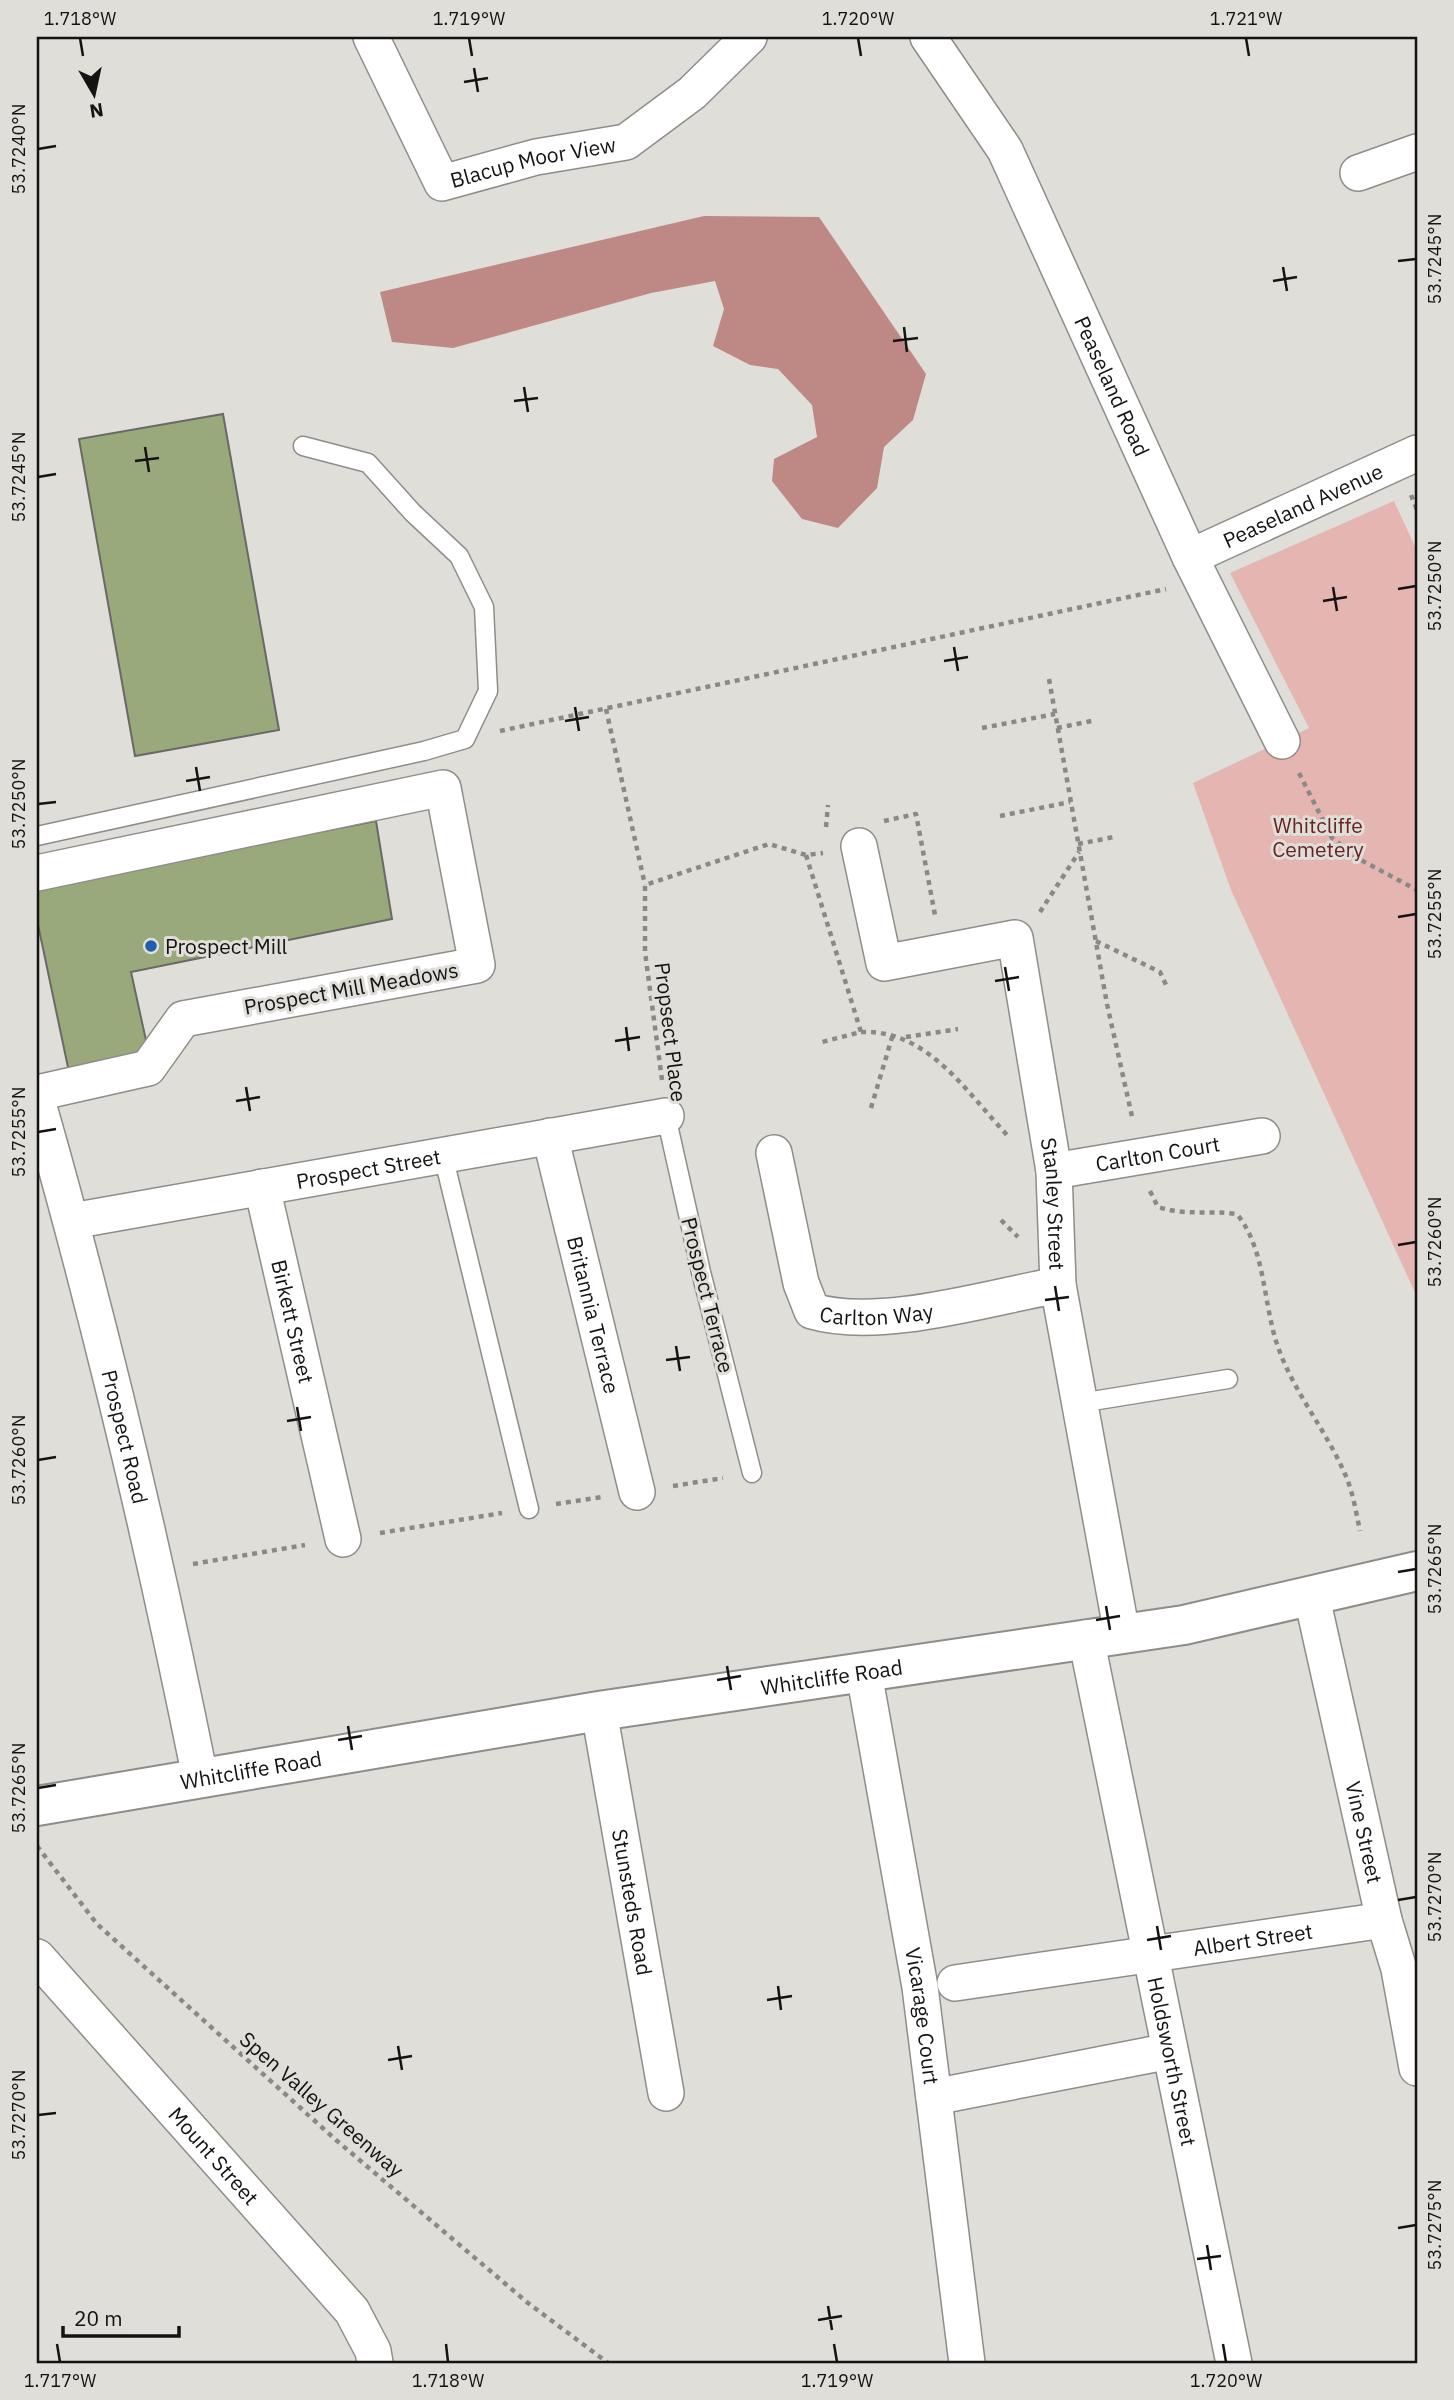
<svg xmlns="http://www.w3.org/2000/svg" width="1454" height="2400" viewBox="0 0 1454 2400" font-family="'IBM Plex Sans',sans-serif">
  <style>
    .green { fill: #e5b5b2 }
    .forest { fill: #be8985 }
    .building { fill: #99a97b; stroke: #696a66; stroke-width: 2 }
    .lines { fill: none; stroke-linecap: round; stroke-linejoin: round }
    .service-casing { stroke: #8f8d89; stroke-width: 21 }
    .minor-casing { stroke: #8f8d89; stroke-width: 38 }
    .secondary-casing { stroke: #8f8d89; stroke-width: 42 }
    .path { stroke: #8b8986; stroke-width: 4.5; stroke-dasharray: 5 5; stroke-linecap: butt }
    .service { stroke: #fff; stroke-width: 18 }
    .minor { stroke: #fff; stroke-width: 35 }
    .secondary { stroke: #fff; stroke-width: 38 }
    .ticks { fill: none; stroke: #141312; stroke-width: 2.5 }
    .poi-dot { fill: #215cae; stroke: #e0ded9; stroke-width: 2.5 }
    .labels { text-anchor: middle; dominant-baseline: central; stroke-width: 6; stroke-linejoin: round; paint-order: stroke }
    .street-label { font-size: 21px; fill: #141312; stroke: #e0ded9 }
    .park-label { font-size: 21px; fill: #662323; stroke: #e0ded9 }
    .poi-label { font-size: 21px; fill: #141312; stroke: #e0ded9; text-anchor: start }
    .neatline { fill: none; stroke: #141312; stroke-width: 2.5 }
    .ticks-label { font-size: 18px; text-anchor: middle; fill: #141312 }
  </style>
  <rect width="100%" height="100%" fill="#e0ded9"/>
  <polygon class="green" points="1394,501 1417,551 1417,1297 1231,890 1193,783 1309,728 1230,573"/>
  <polygon class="forest" points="704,216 819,217 926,374 913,420 884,447 877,488 838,528 802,519 772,481 774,459 817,437 812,405 778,369 750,365 713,346 724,309 715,281 651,293 453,348 392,342 380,292"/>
  <g class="building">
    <polygon points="223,414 279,730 135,756 79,439"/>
    <polygon points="376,821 392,919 131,972 149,1054 69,1072 37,920 37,886"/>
  </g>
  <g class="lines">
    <g class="service-casing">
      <g id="service">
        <polyline points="37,836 424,751 465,739 488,691 484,607 459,556 413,513 368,463 303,446"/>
        <polyline points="666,1116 701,1272 752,1473"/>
        <polyline points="443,1155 529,1509"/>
        <polyline points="1080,1403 1228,1379"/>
      </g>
    </g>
    <g class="minor-casing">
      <g id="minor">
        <path id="s1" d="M371,37L442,183L536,157L626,142L692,93L749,37"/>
        <path id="s2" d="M928,37L1005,150L1190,557L1282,741"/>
        <polyline points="1358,173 1417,152"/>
        <path id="s3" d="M1190,557L1417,453"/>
        <path id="s4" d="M859,846L884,963L1015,938L1054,1171L1058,1285L1122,1634"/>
        <polyline points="37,873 443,788 477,965 183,1019 148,1068 37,1093"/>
        <path id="s5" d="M37,1100C101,1323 154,1549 200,1777"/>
        <path id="s6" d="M550,1136L637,1492"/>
        <path id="s7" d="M774,1153L801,1283L812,1311C880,1331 987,1298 1058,1285"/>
        <path id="s8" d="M1054,1171L1262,1136"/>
        <path id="s9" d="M262,1187L343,1539"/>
        <path id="s10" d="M72,1221L666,1116"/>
        <path id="s11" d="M1312,1598L1384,1920L1399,1969L1417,2068"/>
        <path id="s12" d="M1086,1638L1234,2363"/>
        <path id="s13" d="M864,1673L920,1987L967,2363"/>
        <path id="s14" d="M599,1711L666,2093"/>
        <path id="s15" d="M37,1957L352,2311L373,2351L375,2363"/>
        <path id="s16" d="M955,1983L1384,1920"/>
        <polyline points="934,2097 1170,2051"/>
      </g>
    </g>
    <g class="secondary-casing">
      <g id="secondary">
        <path id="s17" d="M37,1806L599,1711L1184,1625L1417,1571"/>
      </g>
    </g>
    <g class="path">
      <polyline points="1411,495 1417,510"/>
      <polyline points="1049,679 1107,1004 1133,1121"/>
      <polyline points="606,709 645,885"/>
      <polyline points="982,728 1055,714"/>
      <polyline points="1057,728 1096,720"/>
      <polyline points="500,731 1166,589"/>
      <polyline points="1299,773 1332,838 1359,859 1417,890"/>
      <polyline points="1000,816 1070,802"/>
      <polyline points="884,821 916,814 935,915"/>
      <polyline points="826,827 828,805"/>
      <polyline points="1078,844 1114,837"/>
      <polyline points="806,855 861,1032 818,1043"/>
      <polyline points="1040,912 1079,852"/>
      <polyline points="1096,941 1160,972 1167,987"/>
      <path d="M861,1032C928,1029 966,1092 1008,1136"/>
      <polyline points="906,1037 958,1029"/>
      <polyline points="662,1080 645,952 645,885 769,844 806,855 823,853"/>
      <polyline points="871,1108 893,1034"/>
      <path d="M1150,1191L1158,1207C1187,1216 1208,1210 1237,1214C1265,1249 1263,1299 1276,1341C1291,1389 1325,1428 1345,1474C1353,1492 1356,1512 1360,1531"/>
      <polyline points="1001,1220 1018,1237"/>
      <polyline points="673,1486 723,1478"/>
      <polyline points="556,1504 602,1497"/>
      <polyline points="380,1533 502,1513"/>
      <polyline points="193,1564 305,1545"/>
      <polyline points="37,1846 97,1924 336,2140 528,2303 608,2363"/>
    </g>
    <use href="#service" class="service"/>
    <use href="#minor" class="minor"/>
    <use href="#secondary" class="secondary"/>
  </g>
  <path class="ticks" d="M80,38L83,56M469,38L472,56M858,38L861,56M1246,38L1249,56M474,68L478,92M464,82L488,78M38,149L56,146M1398,261L1416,259M1283,267L1287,291M1273,281L1297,277M904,327L907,352M893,341L918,338M524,387L528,412M514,401L538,398M145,447L149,472M135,461L159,458M38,477L56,474M1333,587L1337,611M1398,589L1416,586M1323,601L1347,597M954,647L958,671M944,661L968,657M575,707L579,731M565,721L589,717M196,767L200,791M186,781L210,777M38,804L56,802M1398,917L1416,914M1005,967L1009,991M995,981L1019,977M626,1027L629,1051M615,1041L640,1037M246,1087L250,1111M236,1101L260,1097M38,1132L56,1129M1398,1245L1416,1242M1055,1286L1059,1311M1045,1300L1069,1297M676,1346L680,1371M666,1360L690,1357M297,1407L301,1431M287,1421L311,1417M38,1460L56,1457M1398,1572L1416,1569M1106,1606L1110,1630M1096,1620L1120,1616M727,1666L731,1690M717,1680L741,1676M348,1726L352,1750M338,1740L362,1736M38,1788L56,1785M1398,1900L1416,1897M1157,1926L1161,1950M1147,1940L1171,1936M778,1986L781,2010M767,2000L792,1996M398,2046L402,2070M388,2060L412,2056M38,2115L56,2113M1398,2228L1416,2225M1207,2245L1211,2270M1197,2259L1221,2256M828,2306L832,2330M818,2320L842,2316M57,2344L60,2362M446,2344L448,2362M834,2344L837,2362M1223,2344L1226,2362"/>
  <circle class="poi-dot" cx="151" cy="946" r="7"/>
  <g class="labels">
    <g class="street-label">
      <text stroke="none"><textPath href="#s1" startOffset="256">Blacup Moor View</textPath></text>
      <text stroke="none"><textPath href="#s2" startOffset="396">Peaseland Road</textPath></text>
      <text stroke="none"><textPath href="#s3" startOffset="124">Peaseland Avenue</textPath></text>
      <text transform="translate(351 988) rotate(-10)">Prospect Mill Meadows</text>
      <text transform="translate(671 1032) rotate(83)">Propsect Place</text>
      <text stroke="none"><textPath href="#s8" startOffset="105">Carlton Court</textPath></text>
      <text stroke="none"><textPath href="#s10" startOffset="301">Prospect Street</textPath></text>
      <text stroke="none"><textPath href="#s4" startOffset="522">Stanley Street</textPath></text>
      <text transform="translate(708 1295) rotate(76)">Prospect Terrace</text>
      <text stroke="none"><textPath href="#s7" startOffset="228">Carlton Way</textPath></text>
      <text stroke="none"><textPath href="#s6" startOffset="184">Britannia Terrace</textPath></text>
      <text stroke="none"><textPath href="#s9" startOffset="138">Birkett Street</textPath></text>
      <text stroke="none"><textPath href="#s5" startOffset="348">Prospect Road</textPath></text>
      <text stroke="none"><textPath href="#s17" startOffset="805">Whitcliffe Road</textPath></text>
      <text stroke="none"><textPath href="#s17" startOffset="217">Whitcliffe Road</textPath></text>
      <text stroke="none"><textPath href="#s11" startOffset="240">Vine Street</textPath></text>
      <text stroke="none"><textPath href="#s14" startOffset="194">Stunsteds Road</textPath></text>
      <text stroke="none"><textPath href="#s16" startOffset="301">Albert Street</textPath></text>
      <text stroke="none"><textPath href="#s13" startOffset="348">Vicarage Court</textPath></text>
      <text stroke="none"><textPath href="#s12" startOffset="432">Holdsworth Street</textPath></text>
      <text transform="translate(322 2104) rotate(41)">Spen Valley Greenway</text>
      <text stroke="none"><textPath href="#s15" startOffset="266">Mount Street</textPath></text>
    </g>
    <g class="park-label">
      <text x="1318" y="825">Whitcliffe<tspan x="1318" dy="24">Cemetery</tspan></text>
    </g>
    <g class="poi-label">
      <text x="165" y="946">Prospect Mill</text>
    </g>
  </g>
  <rect width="1454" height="2400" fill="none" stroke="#e0ded9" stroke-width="77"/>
  <g transform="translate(94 94) rotate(171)" stroke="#e0ded9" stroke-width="5" paint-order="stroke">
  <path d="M0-5L12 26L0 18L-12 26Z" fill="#141312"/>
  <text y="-10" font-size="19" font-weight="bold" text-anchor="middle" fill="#141312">N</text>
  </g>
  <path d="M63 2326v10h116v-10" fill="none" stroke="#141312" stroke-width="3.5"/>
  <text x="74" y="2326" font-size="21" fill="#141312" stroke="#e0ded9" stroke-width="5" paint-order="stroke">20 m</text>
  <rect x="38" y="38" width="1378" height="2324" class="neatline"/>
  <g class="ticks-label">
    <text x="80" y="25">1.718°W</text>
    <text x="469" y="25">1.719°W</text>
    <text x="858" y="25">1.720°W</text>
    <text x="1246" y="25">1.721°W</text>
    <text transform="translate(19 149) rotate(-90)" y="6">53.7240°N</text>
    <text transform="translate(1435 259) rotate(-90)" y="6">53.7245°N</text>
    <text transform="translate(19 477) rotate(-90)" y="6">53.7245°N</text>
    <text transform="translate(1435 586) rotate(-90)" y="6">53.7250°N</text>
    <text transform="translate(19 804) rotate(-90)" y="6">53.7250°N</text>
    <text transform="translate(1435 914) rotate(-90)" y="6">53.7255°N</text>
    <text transform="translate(19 1132) rotate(-90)" y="6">53.7255°N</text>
    <text transform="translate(1435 1242) rotate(-90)" y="6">53.7260°N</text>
    <text transform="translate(19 1460) rotate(-90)" y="6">53.7260°N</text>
    <text transform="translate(1435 1569) rotate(-90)" y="6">53.7265°N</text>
    <text transform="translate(19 1788) rotate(-90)" y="6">53.7265°N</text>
    <text transform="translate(1435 1897) rotate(-90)" y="6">53.7270°N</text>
    <text transform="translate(19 2115) rotate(-90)" y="6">53.7270°N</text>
    <text transform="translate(1435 2225) rotate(-90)" y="6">53.7275°N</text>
    <text x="60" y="2387">1.717°W</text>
    <text x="448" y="2387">1.718°W</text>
    <text x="837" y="2387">1.719°W</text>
    <text x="1226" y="2387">1.720°W</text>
  </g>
</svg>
